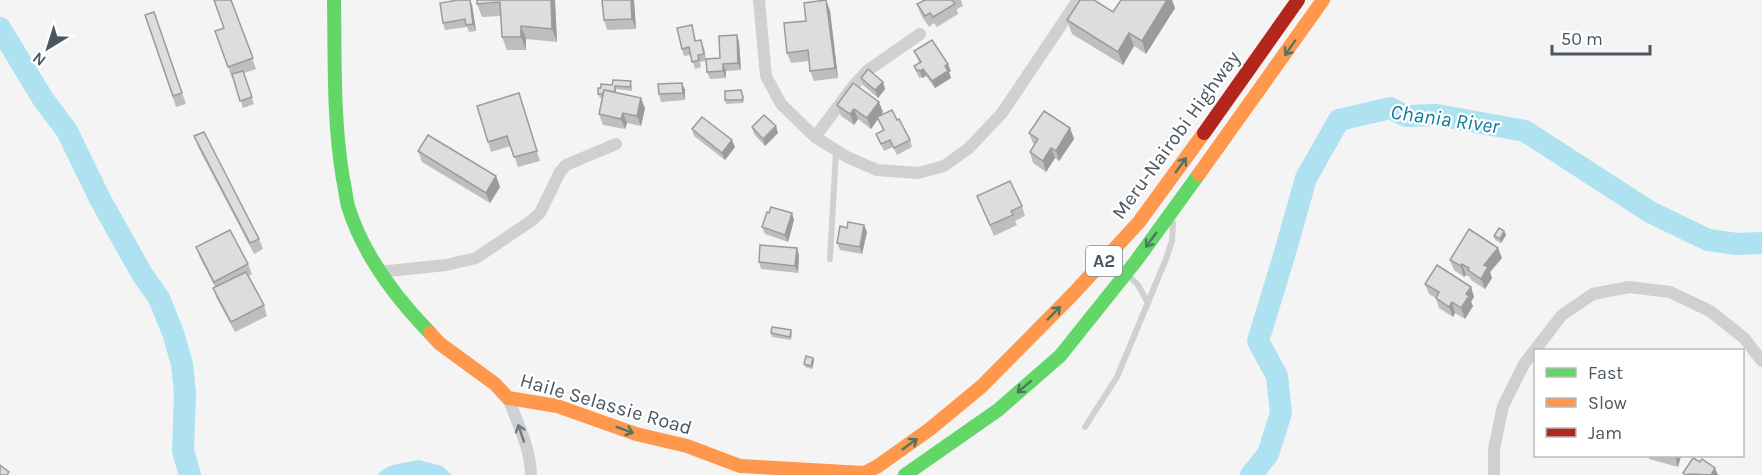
<svg xmlns="http://www.w3.org/2000/svg" width="1762" height="475" viewBox="0 0 1762 475" font-family="Karla,sans-serif">
  <style>
    .water { fill: #aee2f0 }
    .lines { fill: none; stroke-linecap: round; stroke-linejoin: round }
    .river { stroke: #aee2f0; stroke-width: 22 }
    .lane { stroke: #ced0d2; stroke-width: 6 }
    .street { stroke: #ced0d2; stroke-width: 12 }
    .fast { stroke: #63d668; stroke-width: 14 }
    .slow { stroke: #ff974d; stroke-width: 14 }
    .jam { stroke: #b3261e; stroke-width: 14 }
    .wall { fill: #bebebf }
    .shaded-wall { fill: #9b9b9b }
    .building { fill: #ddddde; stroke: #9b9b9b; stroke-width: 1.5 }
    .oneway { stroke: #507663 }
    .oneway2 { stroke: #727b83 }
    .labels { text-anchor: middle; dominant-baseline: central; stroke-width: 4.5; stroke-linejoin: round; paint-order: stroke }
    .shield { fill: #fff; stroke: #808990; stroke-width: 1.5 }
    .shield-label { font-size: 18px; font-weight: bold; fill: #4a5661 }
    .street-label { font-size: 20px; fill: #4a5661; stroke: #fff }
    .water-label { font-size: 21px; font-style: italic; fill: #0c7c9b; stroke: #fff }
  </style>
  <rect width="100%" height="100%" fill="#f4f4f4"/>
  <path class="water" d="M419,460L442,466L452,475H378C386,463 406,463 419,460Z"/>
  <g class="lines">
    <g class="river">
      <polyline points="0,28 43,99 67,131 100,199 142,274 159,298 173,333 182,364 185,393 183,451 190,475"/>
      <polyline points="1251,475 1268,454 1281,413 1277,376 1258,341 1284,256 1306,178 1339,120 1390,108 1406,116 1437,115 1525,131 1650,212 1708,240 1737,244 1762,243"/>
    </g>
    <g class="lane">
      <polyline points="830,259 836,151"/>
      <polyline points="1130,277 1138,285 1148,303"/>
      <polyline points="1085,427 1117,377 1166,259 1172,241 1173,223"/>
    </g>
    <g class="street">
      <polyline points="759,0 766,76 781,104 815,137 847,157 877,170 918,173 944,166 969,148 1002,113 1078,0"/>
      <polyline points="815,137 854,85 867,71 920,34"/>
      <polyline points="379,272 446,265 476,258 531,221 540,213 560,172 566,165 616,144"/>
      <path d="M508,398C517,422 531,449 531,475"/>
      <polyline points="1494,475 1494,449 1503,406 1524,364 1562,315 1593,294 1629,287 1670,292 1710,311 1744,338 1762,361"/>
    </g>
    <g class="fast">
      <path d="M334,0C335,60 333,120 343,179C345,188 346,198 348,206C363,255 395,297 430,333"/>
      <polyline points="905,475 998,410 1060,356 1136,261 1199,174"/>
    </g>
    <g class="slow">
      <polyline points="1199,174 1323,0"/>
      <polyline points="430,333 439,343 495,384 508,398 557,406 636,434 687,446 740,466 864,473"/>
      <polyline points="861,475 878,466 930,429 982,386 1074,293 1139,222 1204,133"/>
    </g>
    <polyline class="jam" points="1204,133 1298,0"/>
  </g>
  <g class="wall">
    <polygon points="231,0 256,69 244,73 254,104 243,108 233,77 232,78 215,31 224,28"/>
    <polygon points="470,0 472,5 476,31 469,32 467,27 445,30 443,23"/>
    <polygon points="555,0 557,42 526,39 526,50 507,50 502,37 501,16 482,17 477,4"/>
    <polygon points="602,0 634,0 636,29 607,30 604,20"/>
    <polygon points="826,0 830,11 838,78 814,81 810,71 809,61 791,63 787,53 806,21"/>
    <polygon points="925,0 961,0 963,6 957,9 958,14 937,27 934,23 929,27 921,15 917,4"/>
    <polygon points="1121,0 1172,0 1175,8 1146,54 1134,46 1123,65 1072,34 1067,20 1113,12"/>
    <polygon points="154,12 186,104 176,107 145,15"/>
    <polygon points="692,25 696,41 704,47 706,59 720,58 737,35 739,42 741,70 726,71 726,78 710,79 707,72 706,61 700,62 701,67 695,69 691,55 684,56 682,49"/>
    <polygon points="914,51 951,71 949,72 951,78 935,88 926,76 922,78 921,77 919,78 914,66 919,62"/>
    <polygon points="861,78 883,82 885,89 878,98 863,85"/>
    <polygon points="682,83 685,90 685,100 661,102 659,94"/>
    <polygon points="612,85 632,85 632,91 616,89 616,93 645,108 641,126 627,123 625,129 603,125 599,114 603,98 600,98 598,94"/>
    <polygon points="519,93 540,161 518,167 511,146 491,152 488,142"/>
    <polygon points="743,94 744,101 743,103 726,104 725,100"/>
    <polygon points="837,105 883,112 880,115 897,120 910,140 912,147 897,155 893,147 884,151 876,134 883,130 878,119 871,129 858,119 854,125 841,116"/>
    <polygon points="752,127 778,133 765,146 754,134"/>
    <polygon points="1070,128 1074,139 1059,161 1055,158 1046,172 1033,163 1030,152 1035,145 1033,143 1029,133"/>
    <polygon points="692,129 735,147 725,160 694,136"/>
    <polygon points="194,136 259,239 263,249 254,254 198,147"/>
    <polygon points="418,151 496,176 500,187 490,203 422,162"/>
    <polygon points="977,196 1022,206 1025,216 1015,221 1017,225 994,236"/>
    <polygon points="769,213 794,220 788,242 765,234 762,227"/>
    <polygon points="1504,231 1506,235 1501,243 1495,240 1494,236"/>
    <polygon points="867,232 862,254 840,250 837,243"/>
    <polygon points="196,247 248,264 252,274 249,276 264,305 267,316 235,332 217,299 213,288 215,287 200,258"/>
    <polygon points="799,255 798,273 761,269 759,262"/>
    <polygon points="1502,258 1490,272 1492,278 1485,289 1471,280 1470,277 1466,275 1464,277 1454,270 1450,260"/>
    <polygon points="1425,284 1471,287 1474,297 1471,302 1473,306 1465,319 1455,313 1453,317 1439,308 1436,298 1429,294"/>
    <polygon points="791,330 792,334 791,340 772,337 771,333"/>
    <polygon points="813,358 814,361 812,369 805,367 804,364"/>
    <polygon points="1648,456 1681,456 1678,467 1649,459"/>
  </g>
  <g class="shaded-wall">
    <polygon points="470,0 472,5 476,31 473,24"/>
    <polygon points="551,0 555,0 557,42 552,29"/>
    <polygon points="631,0 634,0 634,1 636,29 632,19"/>
    <polygon points="826,0 830,11 838,78 835,68"/>
    <polygon points="1167,0 1172,0 1175,8 1146,54 1142,41"/>
    <polygon points="521,26 526,39 526,50 521,37"/>
    <polygon points="1129,33 1134,46 1123,65 1118,52"/>
    <polygon points="737,35 739,42 741,70 738,63"/>
    <polygon points="723,64 726,71 726,78 723,71"/>
    <polygon points="948,64 951,71 949,72 951,78 935,88 932,81 945,66"/>
    <polygon points="923,69 926,76 922,78 920,71"/>
    <polygon points="883,82 885,89 878,98 875,90"/>
    <polygon points="682,83 685,90 685,100 683,93"/>
    <polygon points="641,98 645,108 641,126 637,116"/>
    <polygon points="879,102 883,112 871,129 867,118"/>
    <polygon points="854,109 858,119 854,125 850,114"/>
    <polygon points="623,113 627,123 625,129 621,119"/>
    <polygon points="776,126 778,133 765,146 763,139"/>
    <polygon points="1070,128 1074,139 1059,161 1056,151"/>
    <polygon points="732,140 735,147 725,160 722,153"/>
    <polygon points="1051,148 1055,158 1046,172 1043,161"/>
    <polygon points="496,176 500,187 490,203 486,193"/>
    <polygon points="792,213 794,220 788,242 785,235"/>
    <polygon points="864,225 867,232 862,254 860,247"/>
    <polygon points="1504,231 1506,235 1501,243 1500,239"/>
    <polygon points="797,248 799,255 798,273 795,266"/>
    <polygon points="1498,248 1502,258 1490,272 1492,278 1485,289 1481,279 1484,265"/>
    <polygon points="1462,264 1466,275 1464,277 1461,266"/>
    <polygon points="1471,287 1474,297 1471,302 1473,306 1465,319 1461,308 1466,294"/>
    <polygon points="1452,302 1455,313 1453,317 1449,307"/>
    <polygon points="813,358 814,361 812,369 811,366"/>
    <polygon points="1675,456 1681,456 1678,467"/>
    <polygon points="1715,468 1718,475 1711,475"/>
  </g>
  <g class="building">
    <polygon points="214,0 231,0 253,58 228,67 215,31 224,28"/>
    <polygon points="458,0 470,0 473,24 466,25 465,19 443,23 440,3"/>
    <polygon points="477,0 551,0 552,29 521,26 521,37 502,37 500,2 477,4"/>
    <polygon points="602,0 631,0 632,19 604,20"/>
    <polygon points="826,0 835,68 810,71 808,50 787,53 784,23 806,21 804,3"/>
    <polygon points="925,0 952,0 955,4 933,17 930,13 925,16 917,4"/>
    <polygon points="1080,0 1094,0 1113,12 1121,0 1167,0 1142,41 1129,33 1118,52 1067,20"/>
    <polygon points="154,12 182,93 173,96 145,15"/>
    <polygon points="692,25 695,41 701,40 704,54 698,55 699,60 692,62 689,47 682,49 677,28"/>
    <polygon points="737,35 738,63 723,64 723,71 707,72 706,59 720,58 719,36"/>
    <polygon points="932,40 948,64 945,66 948,71 932,81 923,69 920,71 919,70 917,71 914,66 921,62 914,51"/>
    <polygon points="868,69 883,82 875,90 861,78"/>
    <polygon points="243,71 252,97 240,101 232,74"/>
    <polygon points="613,80 631,81 630,87 615,86 615,92 604,90 603,94 598,94 598,88 601,88 601,84 612,85"/>
    <polygon points="682,83 683,93 659,94 658,84"/>
    <polygon points="853,83 879,102 867,118 854,109 850,114 837,105"/>
    <polygon points="604,90 641,98 637,116 623,113 621,119 599,114"/>
    <polygon points="741,90 743,97 742,100 725,100 725,91"/>
    <polygon points="519,93 537,151 514,157 507,136 488,142 477,106"/>
    <polygon points="892,110 897,120 899,119 910,140 894,148 890,140 881,144 876,134 884,130 877,117"/>
    <polygon points="1044,111 1070,128 1056,151 1051,148 1043,161 1030,152 1038,139 1029,133"/>
    <polygon points="764,115 776,126 763,139 752,127"/>
    <polygon points="702,117 732,140 722,153 692,129"/>
    <polygon points="204,132 259,239 250,243 194,136"/>
    <polygon points="428,135 496,176 486,193 418,151"/>
    <polygon points="1010,181 1022,206 1011,211 1013,215 990,225 977,196"/>
    <polygon points="771,207 792,213 785,235 762,227 767,212 769,213"/>
    <polygon points="848,222 864,225 860,247 837,243 840,226 847,228"/>
    <polygon points="1499,228 1504,231 1500,239 1494,236"/>
    <polygon points="1469,229 1498,248 1484,265 1488,267 1481,279 1468,270 1469,268 1462,264 1461,266 1450,260"/>
    <polygon points="230,230 248,264 214,282 196,247"/>
    <polygon points="760,245 797,248 795,266 759,262"/>
    <polygon points="1437,265 1471,287 1466,294 1469,296 1461,308 1452,302 1449,307 1436,298 1439,292 1425,284"/>
    <polygon points="246,272 264,305 231,322 213,288"/>
    <polygon points="772,327 791,330 790,337 771,333"/>
    <polygon points="806,356 813,358 811,366 804,364"/>
    <polygon points="1693,458 1700,462 1702,459 1715,468 1711,475 1690,474 1686,475 1683,473"/>
    <polygon points="0,465 9,472 7,475 0,475"/>
  </g>
  <defs><path id="oneway-shaft" d="M-6 0H5M1.5-3L5.5 0L1.5 3" fill="none" stroke-width="1.6" stroke-linecap="round" stroke-linejoin="round" transform="scale(1.5)"/></defs>
  <g class="oneway">
    <use href="#oneway-shaft" transform="translate(1290 48) rotate(125)"/>
    <use href="#oneway-shaft" transform="translate(1181 165) rotate(-54)"/>
    <use href="#oneway-shaft" transform="translate(1151 240) rotate(126)"/>
    <use href="#oneway-shaft" transform="translate(1054 313) rotate(-45)"/>
    <use href="#oneway-shaft" transform="translate(1024 387) rotate(139)"/>
    <use href="#oneway-shaft" transform="translate(625 430) rotate(20)"/>
    <use href="#oneway-shaft" transform="translate(910 444) rotate(-36)"/>
  </g>
  <use class="oneway2" href="#oneway-shaft" transform="translate(521 433) rotate(-109)"/>
  <g class="labels">
    <rect class="shield" x="1086" y="246" width="36" height="30" rx="4.5"/>
    <g class="shield-label">
      <text x="1104" y="261">A2</text>
    </g>
    <g class="street-label">
      <text transform="translate(1176 135) rotate(-54)">Meru-Nairobi Highway</text>
      <text transform="translate(606 404) rotate(16)">Haile Selassie Road</text>
    </g>
    <g class="water-label">
      <text transform="translate(1445 119) rotate(8)">Chania River</text>
    </g>
  </g>
  <rect x="1534" y="349" width="210" height="108" fill="#ffffff" stroke="#b7bbc0" stroke-width="1.5"/>
  <rect x="1546" y="368" width="30" height="9" fill="#63d668" stroke="#b7bbc0" stroke-width="1.5"/>
  <text x="1588" y="379" font-size="18" fill="#4a5661">Fast</text>
  <rect x="1546" y="398" width="30" height="9" fill="#ff974d" stroke="#b7bbc0" stroke-width="1.5"/>
  <text x="1588" y="409" font-size="18" fill="#4a5661">Slow</text>
  <rect x="1546" y="428" width="30" height="9" fill="#b3261e" stroke="#b7bbc0" stroke-width="1.5"/>
  <text x="1588" y="439" font-size="18" fill="#4a5661">Jam</text>
  <g transform="translate(48 48) rotate(218)" stroke="#ffffff" stroke-width="4.5" paint-order="stroke">
  <path d="M0-4.5L10 22L0 15L-10 22Z" fill="#4a5661"/>
  <text y="-9" font-size="16" font-weight="bold" text-anchor="middle" fill="#4a5661">N</text>
  </g>
  <path d="M1552 45v9h98v-9" fill="none" stroke="#4a5661" stroke-width="3"/>
  <text x="1561" y="45" font-size="18" fill="#4a5661" stroke="#ffffff" stroke-width="4.5" paint-order="stroke">50 m</text>
</svg>
